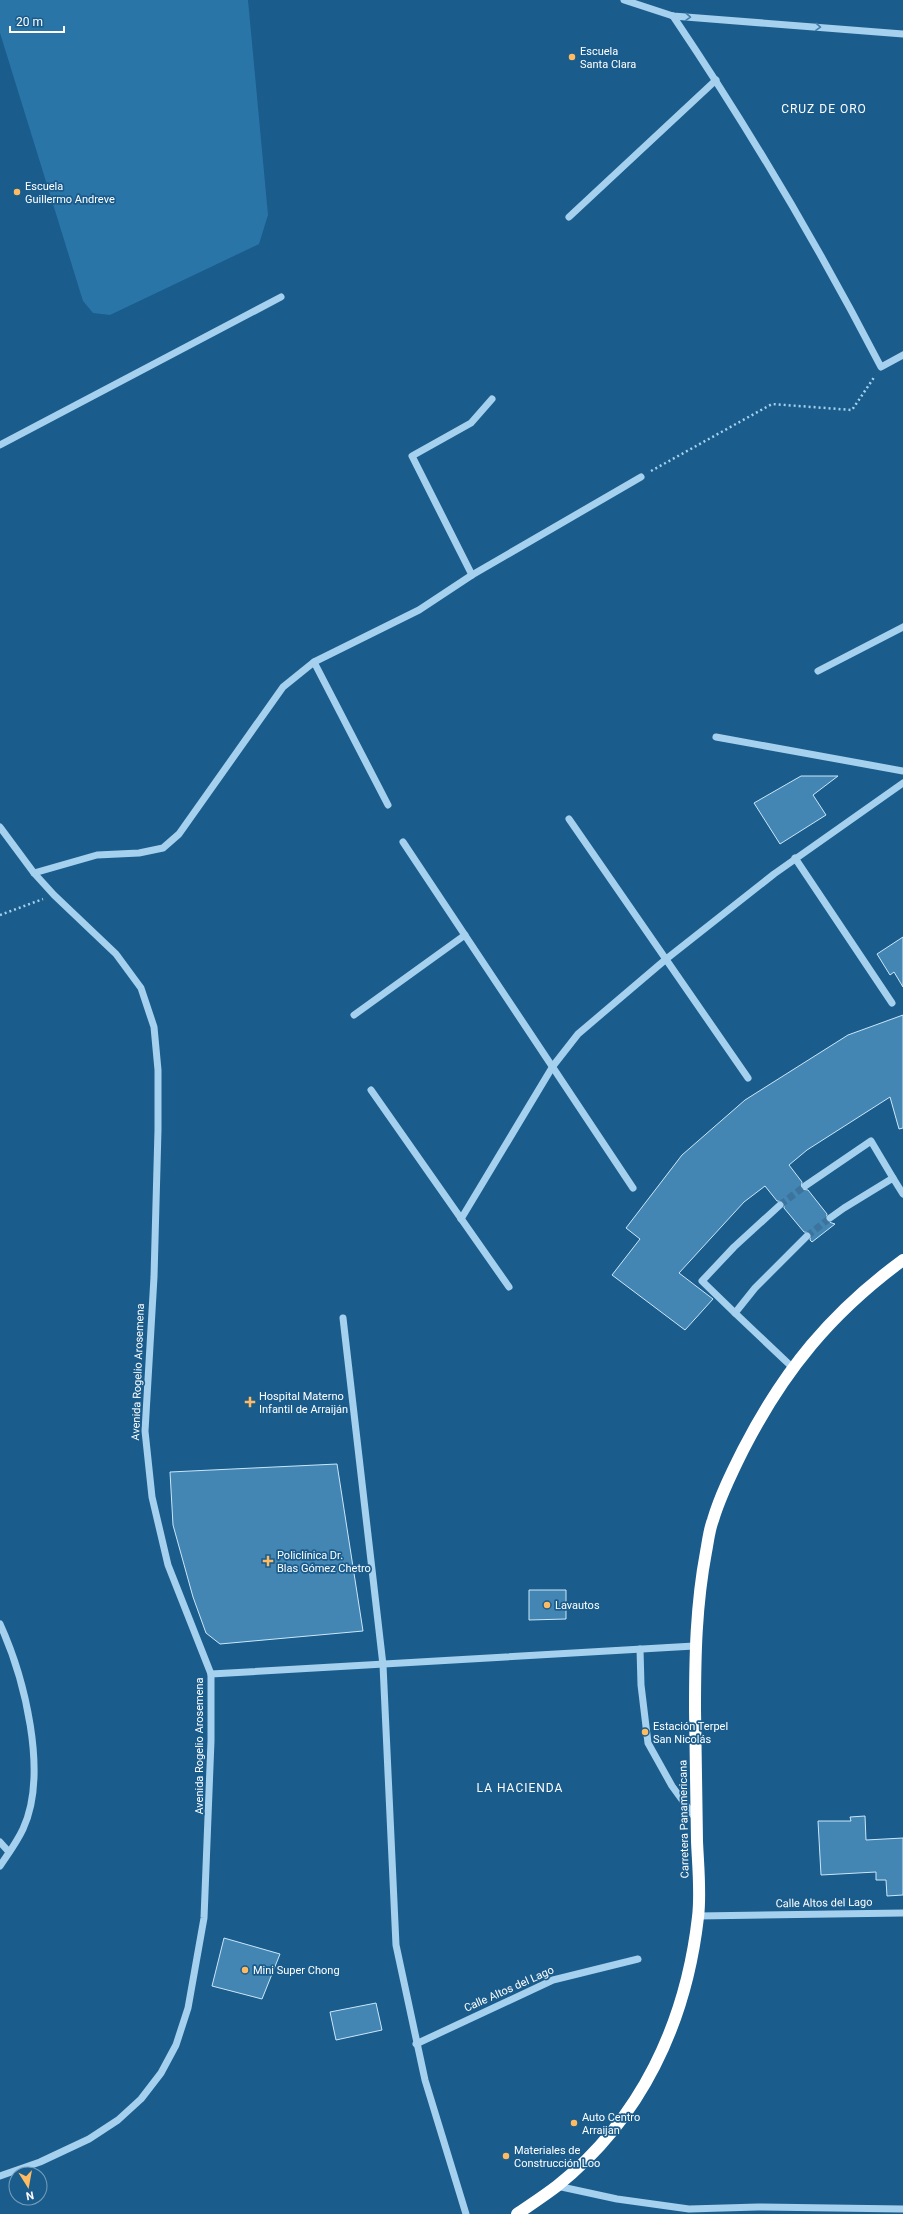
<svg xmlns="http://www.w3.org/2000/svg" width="903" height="2214" viewBox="0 0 903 2214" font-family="Roboto,sans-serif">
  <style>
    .green { fill: #2a75a8 }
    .building { fill: #4386b4; stroke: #cbe7fa }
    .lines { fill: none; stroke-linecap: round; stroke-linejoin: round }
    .minor-tunnel { stroke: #3c749d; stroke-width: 7; stroke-dasharray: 7 3.5; stroke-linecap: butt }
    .path { stroke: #a5d0ee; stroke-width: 2.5; stroke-dasharray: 2 3; stroke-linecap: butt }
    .minor { stroke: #a5d0ee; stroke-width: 7 }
    .highway { stroke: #fff; stroke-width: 12 }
    .oneway { stroke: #447fa9 }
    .poi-dot { fill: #ffbb61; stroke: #1a5c8c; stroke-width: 1.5 }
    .labels { text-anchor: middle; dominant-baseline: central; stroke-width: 3.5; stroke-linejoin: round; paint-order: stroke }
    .poi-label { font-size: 11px; fill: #fff; stroke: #1a5c8c; text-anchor: start }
    .street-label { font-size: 11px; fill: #fff; stroke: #1a5c8c }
    .neighbourhood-label { font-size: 12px; letter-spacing: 1px; fill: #fff; stroke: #1a5c8c }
  </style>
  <rect width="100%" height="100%" fill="#1a5c8c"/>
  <polygon class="green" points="0,0 248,0 268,215 259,244 110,315 93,313 83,301 0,33"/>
  <g class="building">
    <polygon points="801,776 838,776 813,795 826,815 780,844 754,803"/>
    <polygon points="903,937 903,987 894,972 890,975 877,954"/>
    <polygon points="903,1015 903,1128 899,1129 890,1097 807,1150 789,1165 802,1182 801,1189 808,1190 827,1214 826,1221 835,1224 812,1242 810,1240 811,1233 804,1232 784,1208 784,1202 777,1201 765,1186 744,1202 679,1273 713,1299 685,1330 612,1275 640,1239 626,1228 682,1155 745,1100 848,1035"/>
    <polygon points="337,1464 363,1631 220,1644 206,1633 193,1597 173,1525 170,1472"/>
    <polygon points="529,1590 566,1590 566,1619 529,1620"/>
    <polygon points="865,1816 866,1840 903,1838 903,1895 887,1896 886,1880 876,1880 876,1872 821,1875 818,1821 851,1821 850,1817"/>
    <polygon points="224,1938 280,1954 262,1999 212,1986"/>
    <polygon points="376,2003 382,2030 336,2040 330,2012"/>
  </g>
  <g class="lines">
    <g class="minor-tunnel">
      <polyline points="780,1205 805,1186"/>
      <polyline points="807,1236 830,1218"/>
    </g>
    <g class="path">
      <polyline points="651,471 772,404 852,410 875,376"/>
      <polyline points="0,915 43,899"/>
    </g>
    <g class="minor">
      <polyline points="624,0 673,16 903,34"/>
      <path d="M673,16C749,129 819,247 881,367L903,355"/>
      <polyline points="569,217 716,80"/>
      <polyline points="0,445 281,297"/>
      <polyline points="472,575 412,456 471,423 492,399"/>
      <polyline points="314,662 388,805"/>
      <polyline points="818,671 903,627"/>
      <polyline points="716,737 903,771"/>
      <polyline points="569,819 748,1078"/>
      <polyline points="0,827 34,873 54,895 116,954 141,988 154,1027 158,1070 158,1130 154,1277 145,1431 152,1497 168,1565 211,1674 211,1741 204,1918 188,2008 176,2045 161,2073 141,2099 118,2120 89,2139 40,2162 0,2176"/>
      <polyline points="403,842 633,1188"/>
      <polyline points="795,858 892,1003"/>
      <polyline points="34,873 97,855 139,853 163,848 179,834 283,687 314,662 419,610 472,575 641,477"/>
      <polyline points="354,1015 465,935"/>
      <polyline points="371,1090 509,1287"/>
      <polyline points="805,1186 871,1141 893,1178"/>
      <polyline points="830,1218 844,1208 893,1178 903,1194"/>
      <polyline points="461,1219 553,1066 578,1034 665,960 774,874 903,783"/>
      <polyline points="735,1313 702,1281 734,1247 780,1205"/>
      <polyline points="343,1318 383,1665 396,1945 425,2080 466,2214"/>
      <polyline points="792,1367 735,1313 755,1288 807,1236"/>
      <path d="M0,1624C24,1677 49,1773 23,1829C17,1842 8,1854 0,1866"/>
      <polyline points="640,1649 641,1685 648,1743 672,1786 696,1819"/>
      <polyline points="211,1674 694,1646"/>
      <polyline points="0,1842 9,1852"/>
      <polyline points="698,1916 903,1913"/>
      <polyline points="416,2044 553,1980 638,1959"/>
      <polyline points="557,2186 617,2199 689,2209 758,2207 903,2209"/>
    </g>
    <path class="highway" d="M517,2214C530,2205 544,2196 557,2186C641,2119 686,2023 698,1917C701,1893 698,1866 697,1841C696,1797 696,1753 695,1710C695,1656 696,1605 706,1552C708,1542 709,1530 713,1520C720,1496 732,1472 743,1450C784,1370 831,1313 903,1260"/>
  </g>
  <defs><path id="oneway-chevron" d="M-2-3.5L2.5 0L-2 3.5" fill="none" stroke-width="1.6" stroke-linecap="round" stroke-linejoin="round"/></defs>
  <g class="oneway">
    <use href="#oneway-chevron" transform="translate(688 17) rotate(4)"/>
    <use href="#oneway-chevron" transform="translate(818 27) rotate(4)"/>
  </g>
  <g class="poi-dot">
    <circle cx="572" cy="57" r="4"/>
    <circle cx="17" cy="192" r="4"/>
    <path d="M248 1396h4v4h4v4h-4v4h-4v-4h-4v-4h4z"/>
    <path d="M266 1555h4v4h4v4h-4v4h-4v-4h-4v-4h4z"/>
    <circle cx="547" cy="1605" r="4"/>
    <circle cx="645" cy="1732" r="4"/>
    <circle cx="245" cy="1970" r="4"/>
    <circle cx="574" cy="2123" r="4"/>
    <circle cx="506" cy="2156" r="4"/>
  </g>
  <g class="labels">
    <g class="poi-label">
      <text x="580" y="51">Escuela<tspan x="580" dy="13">Santa Clara</tspan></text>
      <text x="25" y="186">Escuela<tspan x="25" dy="13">Guillermo Andreve</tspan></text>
      <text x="259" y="1396">Hospital Materno<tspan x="259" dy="13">Infantil de Arraiján</tspan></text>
      <text x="277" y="1555">Policlínica Dr.<tspan x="277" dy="13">Blas Gómez Chetro</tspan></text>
      <text x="555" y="1605">Lavautos</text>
      <text x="653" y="1726">Estación Terpel<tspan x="653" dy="13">San Nicolás</tspan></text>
      <text x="253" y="1970">Mini Super Chong</text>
      <text x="582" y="2117">Auto Centro<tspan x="582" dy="13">Arraijan</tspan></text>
      <text x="514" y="2150">Materiales de<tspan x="514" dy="13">Construcción Loo</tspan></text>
    </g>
    <g class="street-label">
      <text transform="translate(138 1372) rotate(-88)">Avenida Rogelio Arosemena</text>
      <text transform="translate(199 1746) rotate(-90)">Avenida Rogelio Arosemena</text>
      <text transform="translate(684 1819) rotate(-91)">Carretera Panamericana</text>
      <text transform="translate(824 1903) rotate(-1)">Calle Altos del Lago</text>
      <text transform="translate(509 1989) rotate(-24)">Calle Altos del Lago</text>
    </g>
    <g class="neighbourhood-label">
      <text x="824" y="109">CRUZ DE ORO</text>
      <text x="520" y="1788">LA HACIENDA</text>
    </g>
  </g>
  <g transform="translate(28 2186) rotate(169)"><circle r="19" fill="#1a5c8c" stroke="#769dba"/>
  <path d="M0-3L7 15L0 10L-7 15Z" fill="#ffbb61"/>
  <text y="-6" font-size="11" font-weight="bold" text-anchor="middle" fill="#ffffff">N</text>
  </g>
  <path d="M10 26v6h54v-6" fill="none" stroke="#ffffff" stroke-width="2"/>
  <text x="16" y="26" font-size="12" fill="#ffffff" stroke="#1a5c8c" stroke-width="3" paint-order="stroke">20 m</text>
</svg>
